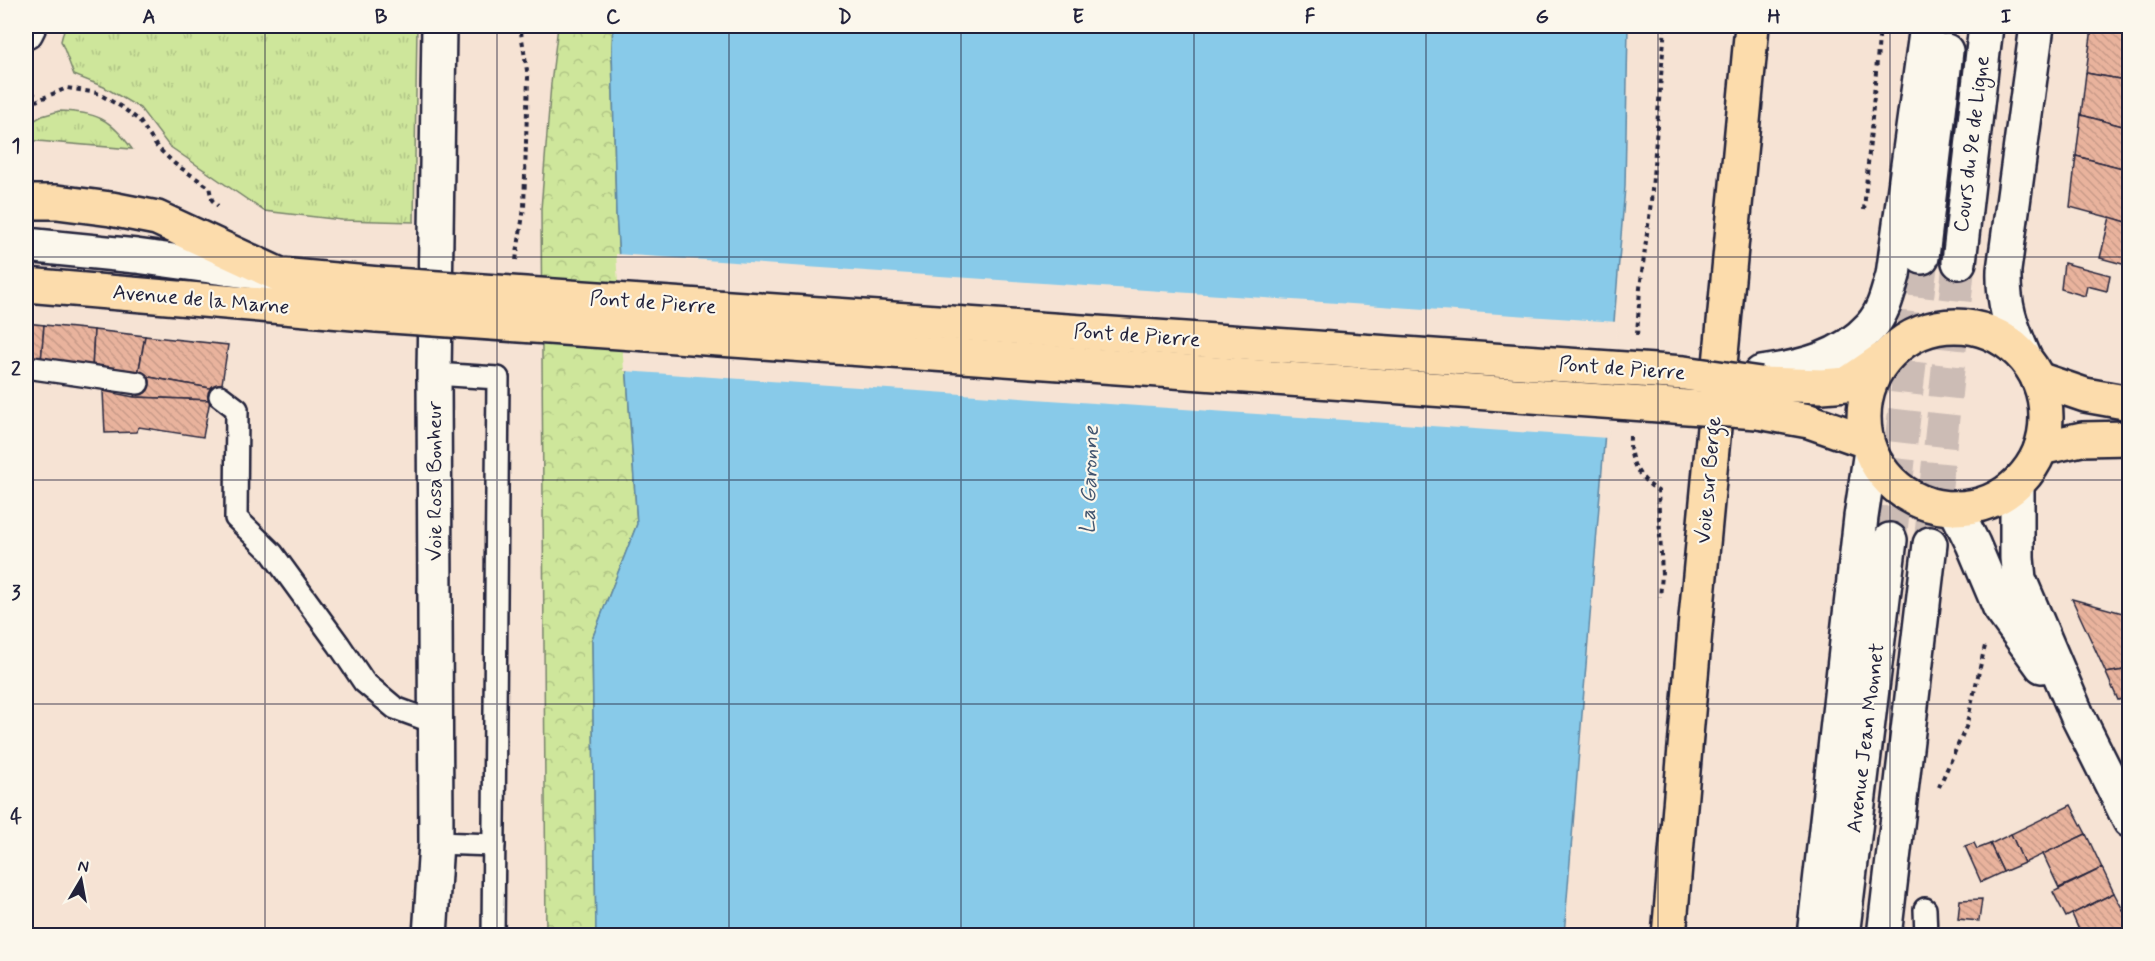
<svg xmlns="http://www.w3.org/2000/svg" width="2155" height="961" viewBox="0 0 2155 961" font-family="Mynerve,sans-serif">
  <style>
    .grass { fill: url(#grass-tufts); stroke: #78846b; stroke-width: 1.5 }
    .forest { fill: url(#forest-crowns); stroke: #78846b; stroke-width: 1.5 }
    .water { fill: #88cae9; stroke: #5f87a3; stroke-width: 1.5 }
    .pier { fill: #f6e3d4 }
    .building { fill: url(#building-back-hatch); stroke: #22223b; stroke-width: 1.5 }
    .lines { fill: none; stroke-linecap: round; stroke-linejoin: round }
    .secondary-tunnel { stroke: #ccbcb5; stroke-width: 33; stroke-dasharray: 33 16; stroke-linecap: butt }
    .lane-casing { stroke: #22223b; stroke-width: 26 }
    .secondary-casing { stroke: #22223b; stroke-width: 38 }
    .primary-casing { stroke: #22223b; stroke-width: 38 }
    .path { stroke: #22223b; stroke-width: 4; stroke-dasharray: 4.5 4.5; stroke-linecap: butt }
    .lane { stroke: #fbf7ec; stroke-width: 21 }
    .secondary { stroke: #fbf7ec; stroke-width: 33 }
    .primary { stroke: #fcdcac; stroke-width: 33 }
    .primary-bridge-casing { stroke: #22223b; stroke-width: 38; stroke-linecap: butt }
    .primary-bridge { stroke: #fcdcac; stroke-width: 33 }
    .grid { fill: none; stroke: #22223b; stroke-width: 1.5; stroke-opacity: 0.55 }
    .labels { text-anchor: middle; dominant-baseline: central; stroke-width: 4.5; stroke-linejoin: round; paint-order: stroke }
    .street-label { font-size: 21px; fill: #22223b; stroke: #fbf7ec }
    .water-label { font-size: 22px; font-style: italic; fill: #41546f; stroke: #fbf7ec }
    .neatline { fill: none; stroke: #22223b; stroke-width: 2 }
    .grid-label { font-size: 20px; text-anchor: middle; font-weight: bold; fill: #22223b }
  </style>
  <defs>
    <pattern id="grass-tufts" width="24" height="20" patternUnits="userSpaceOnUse" patternTransform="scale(1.5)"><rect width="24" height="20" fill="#cee69b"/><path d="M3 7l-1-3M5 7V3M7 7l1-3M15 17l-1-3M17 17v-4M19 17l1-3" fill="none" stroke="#b1c586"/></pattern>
    <pattern id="forest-crowns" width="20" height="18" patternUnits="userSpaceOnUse" patternTransform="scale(1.5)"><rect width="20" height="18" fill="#cee69b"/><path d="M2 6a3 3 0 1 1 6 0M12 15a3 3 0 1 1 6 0" fill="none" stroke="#b1c586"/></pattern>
    <pattern id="building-back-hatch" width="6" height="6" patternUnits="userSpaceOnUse" patternTransform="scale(1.5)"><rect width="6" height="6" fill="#e9b39d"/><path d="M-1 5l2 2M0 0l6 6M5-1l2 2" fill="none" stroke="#c89a88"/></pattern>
  </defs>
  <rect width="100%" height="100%" fill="#f6e3d4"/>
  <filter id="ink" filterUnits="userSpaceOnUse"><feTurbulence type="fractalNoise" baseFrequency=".0167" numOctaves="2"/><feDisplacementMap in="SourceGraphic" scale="12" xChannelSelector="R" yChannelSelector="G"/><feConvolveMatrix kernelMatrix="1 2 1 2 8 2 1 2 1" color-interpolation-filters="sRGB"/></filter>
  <g filter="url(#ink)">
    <g class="grass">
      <polygon points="65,26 417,26 414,222 342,220 264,211 169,146 140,108 104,87 74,75 61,41"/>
      <path d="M59,111C96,112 110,118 132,149L26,140V125L42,116Z"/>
    </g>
    <polygon class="forest" points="558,26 613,26 612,49 616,213 637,524 592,639 596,935 546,936 541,209 551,84"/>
    <polygon class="water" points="613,26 1628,26 1625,187 1564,935 596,935 592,639 637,524 616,213 612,49"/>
    <polygon class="pier" points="616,254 1618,322 1608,438 624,371"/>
    <g class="building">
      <polygon points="2092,28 2130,34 2130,81 2086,73"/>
      <polygon points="2086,73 2130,81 2130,128 2081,115"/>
      <polygon points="2081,115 2130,128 2130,170 2076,156"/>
      <polygon points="2076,156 2130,170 2130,223 2070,207"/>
      <polygon points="2110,217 2130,223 2130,266 2100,258"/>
      <polygon points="2064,263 2110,275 2107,291 2087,286 2085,296 2061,289"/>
      <polygon points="26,323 44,325 41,363 26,361"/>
      <polygon points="44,325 94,330 92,371 41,363"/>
      <polygon points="94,330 145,336 138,375 92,371"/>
      <polygon points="145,336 228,345 221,390 138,375"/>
      <polygon points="138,375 221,390 220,396 210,400 134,397"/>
      <polygon points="103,391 134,397 210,400 203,437 139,427 136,432 105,433"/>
      <polygon points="2072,599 2130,615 2130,669 2106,673"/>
      <polygon points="2130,669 2130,697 2118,700 2106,673"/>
      <polygon points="2071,805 2086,834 2024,863 2011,834"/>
      <polygon points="2011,834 2024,863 2003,872 1990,844"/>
      <polygon points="2086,834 2102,868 2059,888 2043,854"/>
      <polygon points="1974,843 1977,849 1990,844 2003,872 1981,882 1965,846"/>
      <polygon points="2102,868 2114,893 2066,917 2053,892"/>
      <polygon points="2114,893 2130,923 2130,936 2079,930 2072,914"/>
      <polygon points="1982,899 1979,921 1958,919 1960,900"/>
    </g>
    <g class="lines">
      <g class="secondary-tunnel">
        <polyline points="1890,540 1922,257"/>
        <polyline points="1930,544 1959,262"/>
      </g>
      <g class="lane-casing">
        <g id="lane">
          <polyline points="26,367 138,383"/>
          <polyline points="434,374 498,378 493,936"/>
          <polyline points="220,396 237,409 236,518 272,553 339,645 364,682 395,708 436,723"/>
          <polyline points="436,843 494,845"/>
          <polyline points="1925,909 1926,936"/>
        </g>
      </g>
      <g class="secondary-casing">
        <g id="secondary">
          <polyline points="26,32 29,26"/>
          <polyline points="26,245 136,256 270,274"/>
          <polyline points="1922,257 1946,51"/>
          <polyline points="1959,262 1986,26"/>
          <path d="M2024,356C2010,324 2003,305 2004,270L2037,26"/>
          <path d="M1761,373C1803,367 1841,359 1871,326C1884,312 1888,292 1893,275L1927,26"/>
          <polyline points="2017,485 2017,558 2019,579 2077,715 2130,821"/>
          <polyline points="1955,508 1973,544 2000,608 2042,666"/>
          <polyline points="430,936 436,843 434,374 439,26"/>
          <polyline points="1814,936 1861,517 1870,457"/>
          <polyline points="1842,936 1890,540"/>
          <polyline points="1884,936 1930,544"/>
        </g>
      </g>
      <g class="primary-casing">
        <g id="primary">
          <polyline points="26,202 57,202 111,209 157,218 280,275 379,284"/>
          <polyline points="26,285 377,315"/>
          <circle cx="1955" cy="417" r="91"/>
          <polyline points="2038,379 2085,395 2130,403"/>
          <polyline points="1760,384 1822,386 1847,384 1883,359"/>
          <polyline points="1758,412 1809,421 1866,441"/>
          <polyline points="2041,448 2082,439 2130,438"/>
          <polyline points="1669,936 1696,618 1752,26"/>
        </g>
      </g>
      <g class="path">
        <polyline points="26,85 38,99"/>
        <polyline points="26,105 67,88 97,93 120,106 139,120 157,147 175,164 209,187 212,200 218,206"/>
        <polyline points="1864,210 1880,26"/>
        <polyline points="516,260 524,208 528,77 520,26"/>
        <polyline points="1637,335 1640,288 1651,202 1665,26"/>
        <path d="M1630,436C1629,462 1637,476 1658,491L1662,575L1660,597"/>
        <polyline points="1939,787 1966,727 1985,646"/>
      </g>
      <use href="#lane" class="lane"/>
      <use href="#secondary" class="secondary"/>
      <use href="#primary" class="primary"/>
      <g class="primary-bridge-casing">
        <g id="primary-bridge">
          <polyline points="379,284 1684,373 1760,384"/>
          <polyline points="377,315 1758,412"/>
        </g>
      </g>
      <use href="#primary-bridge" class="primary-bridge"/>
    </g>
  </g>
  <path class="grid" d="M265,26V936M497,26V936M729,26V936M961,26V936M1194,26V936M1426,26V936M1658,26V936M1890,26V936M26,257H2130M26,480H2130M26,704H2130"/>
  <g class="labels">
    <g class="street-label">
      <text transform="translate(1972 144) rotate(-83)">Cours du 9e de Ligne</text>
      <text transform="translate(201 300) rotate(5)">Avenue de la Marne</text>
      <text transform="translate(653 303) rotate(4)">Pont de Pierre</text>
      <text transform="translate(1137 336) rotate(4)">Pont de Pierre</text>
      <text transform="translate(1622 369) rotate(4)">Pont de Pierre</text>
      <text transform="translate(1709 480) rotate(-85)">Voie sur Berge</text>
      <text transform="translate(435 481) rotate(-90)">Voie Rosa Bonheur</text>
      <text transform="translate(1866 738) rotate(-83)">Avenue Jean Monnet</text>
    </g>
    <g class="water-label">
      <text transform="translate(1090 480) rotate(-88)">La Garonne</text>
    </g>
  </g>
  <rect width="2155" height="961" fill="none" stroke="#fbf7ec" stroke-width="66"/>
  <g transform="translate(81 880) rotate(10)" stroke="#fbf7ec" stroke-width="4.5" paint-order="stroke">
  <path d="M0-4.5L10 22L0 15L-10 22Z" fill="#22223b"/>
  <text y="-9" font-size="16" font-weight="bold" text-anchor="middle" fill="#22223b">N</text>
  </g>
  <rect x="33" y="33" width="2089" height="895" class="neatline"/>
  <g class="grid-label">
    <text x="149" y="23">A</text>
    <text x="381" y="23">B</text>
    <text x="613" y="23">C</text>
    <text x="845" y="23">D</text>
    <text x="1078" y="23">E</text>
    <text x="1310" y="23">F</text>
    <text x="1542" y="23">G</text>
    <text x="1774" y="23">H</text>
    <text x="2006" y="23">I</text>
    <text x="16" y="152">1</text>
    <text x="16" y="375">2</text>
    <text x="16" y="599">3</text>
    <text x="16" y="823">4</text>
  </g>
</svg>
